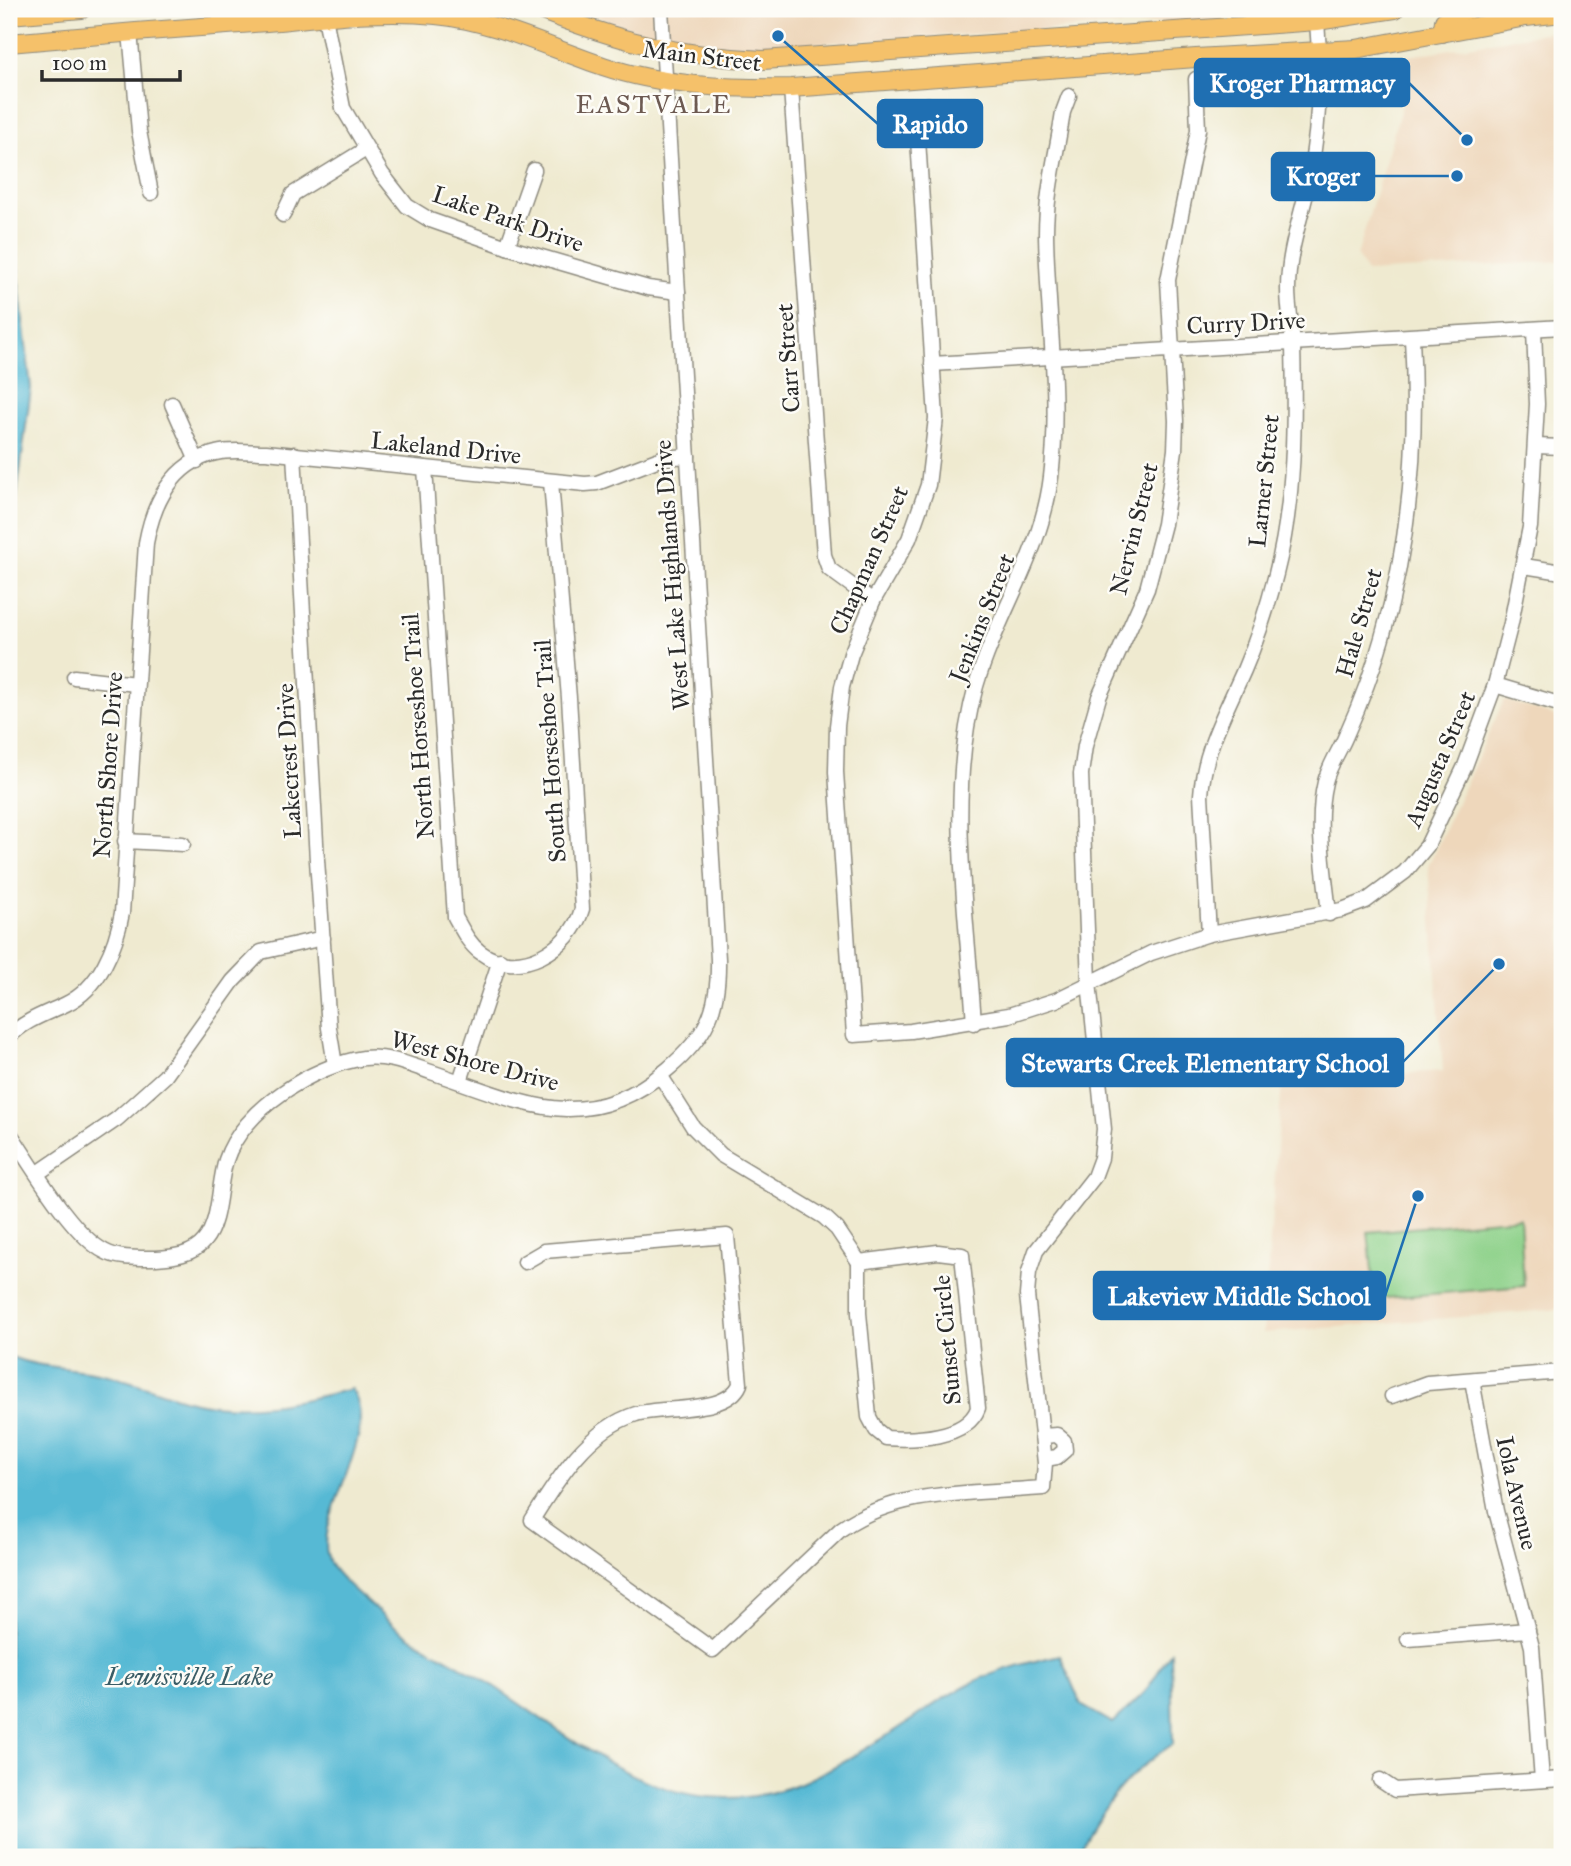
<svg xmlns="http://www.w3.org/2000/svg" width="1571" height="1866" viewBox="0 0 1571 1866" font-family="'IM FELL Great Primer',serif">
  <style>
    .built { fill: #eed7bb }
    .green { fill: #8ed18a; stroke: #5c7e5a; stroke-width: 2 }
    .water { fill: #56b9d4; stroke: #407280; stroke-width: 2 }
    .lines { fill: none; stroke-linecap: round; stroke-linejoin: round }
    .minor-casing { stroke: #8d8a7e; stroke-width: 17 }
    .major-casing { stroke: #8d8a7e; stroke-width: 20 }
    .minor { stroke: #fff; stroke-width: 14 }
    .major { stroke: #f5c16b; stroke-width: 18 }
    .labels { text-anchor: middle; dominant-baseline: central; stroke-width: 5; stroke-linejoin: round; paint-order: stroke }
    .street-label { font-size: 24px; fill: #2b2b2b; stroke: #fdfcf7 }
    .neighbourhood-label { font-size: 26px; letter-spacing: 2px; fill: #6d5a52; stroke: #fdfcf7 }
    .water-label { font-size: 26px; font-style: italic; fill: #3a5d66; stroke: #fdfcf7 }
    .leader { fill: none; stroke: #1f6fb2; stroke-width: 2.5 }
    .callout-dot { fill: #1f6fb2; stroke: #fdfcf7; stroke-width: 2.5 }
    .callout { fill: #1f6fb2; stroke: #1f6fb2; stroke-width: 2.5 }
    .callout-label { font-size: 26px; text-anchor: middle; font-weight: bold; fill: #fff }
  </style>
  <rect width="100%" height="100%" fill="#fdfcf7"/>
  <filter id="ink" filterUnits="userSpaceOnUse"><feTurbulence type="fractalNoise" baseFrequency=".0143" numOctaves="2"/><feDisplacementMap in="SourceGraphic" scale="14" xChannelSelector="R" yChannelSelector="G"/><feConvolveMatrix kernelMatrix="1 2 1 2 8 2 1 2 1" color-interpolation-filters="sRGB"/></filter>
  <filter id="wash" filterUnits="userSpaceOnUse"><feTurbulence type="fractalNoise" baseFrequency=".00686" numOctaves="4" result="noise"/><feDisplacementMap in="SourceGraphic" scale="28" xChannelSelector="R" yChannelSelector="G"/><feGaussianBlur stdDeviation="1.57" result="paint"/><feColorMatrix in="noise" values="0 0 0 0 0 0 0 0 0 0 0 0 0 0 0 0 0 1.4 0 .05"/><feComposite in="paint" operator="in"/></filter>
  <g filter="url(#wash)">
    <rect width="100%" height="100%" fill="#efead0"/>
    <g class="built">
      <polygon points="573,9 1261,9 1261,17 755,47 671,41"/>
      <polygon points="1562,30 1562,261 1366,272 1357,256 1402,105 1398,58"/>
      <polygon points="1504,700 1562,718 1562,1309 1263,1333 1282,1082 1443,1071 1428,866"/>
    </g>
    <polygon class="green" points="1520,1218 1524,1286 1375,1299 1368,1232"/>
    <g class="water">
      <polygon points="9,198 31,388 9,554"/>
      <path d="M9,1356C38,1368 67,1367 98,1373C130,1379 160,1393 191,1401C246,1414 298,1402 351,1389C386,1436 306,1522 331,1565C338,1577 353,1589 364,1599C378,1611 392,1626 408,1636C437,1654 467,1668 495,1687C589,1750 680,1833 801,1783C833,1769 863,1750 893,1732C918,1716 943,1697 969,1684C997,1670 1030,1662 1060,1655L1081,1705L1113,1723L1145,1692L1171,1652L1173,1744C1127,1773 1105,1804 1079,1850L1080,1857H9Z"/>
    </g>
  </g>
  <g filter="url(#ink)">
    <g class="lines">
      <g class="minor-casing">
        <g id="minor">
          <polyline points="237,9 238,24"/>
          <polyline points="1271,9 1272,24"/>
          <polyline points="325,17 343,108 382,174 407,206 430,220 507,247 648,288 678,292"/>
          <polyline points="130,32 139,131 151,193"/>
          <polyline points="791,88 824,555 829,569 873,601"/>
          <polyline points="928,105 917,124 936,418 928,485 909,539 873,601 851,654 842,687 837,726 836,772 854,1035 911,1031 1009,1015 1056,1000 1151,953 1209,934 1342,910 1366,901 1405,872 1427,846 1465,766 1495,685 1511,623 1530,527 1537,404 1534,330"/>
          <polyline points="283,215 293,194 366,149"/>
          <polyline points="507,247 534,170"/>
          <polyline points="932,364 1562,327"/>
          <polyline points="172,404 197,461"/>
          <polyline points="1536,446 1562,447"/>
          <polyline points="294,454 317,860 329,1028 335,1065"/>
          <path d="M425,468L455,917C462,929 468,943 480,952C518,981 571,949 582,909L569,698L551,482"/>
          <polyline points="1524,566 1562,572"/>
          <polyline points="74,677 136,684"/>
          <polyline points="1495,685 1562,705"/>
          <polyline points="125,841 183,844"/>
          <path d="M1329,914C1325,872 1315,823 1325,782C1329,765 1341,749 1347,733C1361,702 1373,670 1382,638C1411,539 1418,440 1412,338"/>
          <path d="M1209,934L1201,795C1204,749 1226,711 1244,670C1257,640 1268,606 1276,574C1295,500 1295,423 1293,347C1292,328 1288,308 1288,289C1288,255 1299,223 1307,190C1319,134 1322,78 1317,21"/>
          <path d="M974,1023C967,914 946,792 976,686C997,614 1042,552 1051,477C1061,396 1047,314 1046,233C1046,193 1057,152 1063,112L1069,96"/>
          <path d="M9,1037C25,1020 45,1014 66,1004C100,988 116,946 122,913L146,543C153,504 172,463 216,453C231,449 250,452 266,452L585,484L597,483L662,458L688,456"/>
          <polyline points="660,1075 693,1127 721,1155 824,1217 837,1229 859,1262"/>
          <polyline points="460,1081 500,960"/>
          <path d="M9,1132C31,1164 71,1234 104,1251C117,1259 140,1258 156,1258C173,1257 193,1255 204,1241C221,1221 218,1184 226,1160C242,1110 314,1065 364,1058C387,1055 410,1065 431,1072C521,1102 585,1139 668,1069C707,1036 719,1010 718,959L661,9"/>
          <polyline points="38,1173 117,1119 165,1076 233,981 261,952 323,938"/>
          <path d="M938,1252L962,1255L978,1408C967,1439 913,1440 886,1438L876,1430L869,1417L859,1313V1262Z"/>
          <path d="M525,1262L544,1251L727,1236L740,1384C728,1414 665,1406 636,1414C588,1429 557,1480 532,1520L713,1650L841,1529C900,1488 973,1494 1043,1488L1045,1463L1027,1295L1029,1272L1036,1251L1094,1177L1101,1158L1104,1129L1089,982L1081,774L1085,746L1099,697L1147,589L1164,524L1175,450L1176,421L1168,280L1198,130L1196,79"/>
          <polyline points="1472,1380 1496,1511 1532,1647 1542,1780"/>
          <polyline points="1392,1396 1427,1383 1562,1372"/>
          <polyline points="1042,1436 1057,1435 1064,1441 1065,1450 1057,1457 1045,1459"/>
          <polyline points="1408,1639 1528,1630"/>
          <polyline points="1380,1780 1395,1790 1562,1779"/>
        </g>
      </g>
      <g class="major-casing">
        <g id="major">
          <path d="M537,9C618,41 676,56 763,60L1317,21L1395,9"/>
          <polyline points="9,15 82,9"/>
          <polyline points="1442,33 1444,21 1453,14 1470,9"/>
          <path d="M9,43C95,35 181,28 267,22C323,17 381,9 436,15C495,21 547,47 603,66C662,86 729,89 791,88L1196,58L1356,49L1526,17L1562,13"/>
        </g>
      </g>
      <use href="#minor" class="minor"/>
      <use href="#major" class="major"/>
    </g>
  </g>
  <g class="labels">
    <g class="street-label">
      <text transform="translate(702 56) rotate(7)">Main Street</text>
      <text transform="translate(508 219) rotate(19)">Lake Park Drive</text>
      <text transform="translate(1246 323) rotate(-3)">Curry Drive</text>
      <text transform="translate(788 358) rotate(-94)">Carr Street</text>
      <text transform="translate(446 448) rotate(6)">Lakeland Drive</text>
      <text transform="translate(1264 481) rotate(-84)">Larner Street</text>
      <text transform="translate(1134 529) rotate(-76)">Nervin Street</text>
      <text transform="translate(869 560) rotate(-66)">Chapman Street</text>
      <text transform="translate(672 575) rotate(-94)">West Lake Highlands Drive</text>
      <text transform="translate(982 618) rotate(-68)">Jenkins Street</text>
      <text transform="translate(1359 623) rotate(-74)">Hale Street</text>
      <text transform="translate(418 726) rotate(-94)">North Horseshoe Trail</text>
      <text transform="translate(550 751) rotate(-94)">South Horseshoe Trail</text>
      <text transform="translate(1440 759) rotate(-67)">Augusta Street</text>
      <text transform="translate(289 761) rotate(-93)">Lakecrest Drive</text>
      <text transform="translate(108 765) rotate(-86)">North Shore Drive</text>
      <text transform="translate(475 1061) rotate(15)">West Shore Drive</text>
      <text transform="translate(947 1340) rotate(-95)">Sunset Circle</text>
      <text transform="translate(1517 1493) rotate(77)">Iola Avenue</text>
    </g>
    <g class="neighbourhood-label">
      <text x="654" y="104">EASTVALE</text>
    </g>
    <g class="water-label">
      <text x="189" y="1676">Lewisville Lake</text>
    </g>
  </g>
  <path class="leader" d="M1467 140L1409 83M778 36L878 124M1457 176L1374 176M1499 964L1403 1062M1418 1196L1385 1296"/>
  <g class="callout-dot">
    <circle cx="1467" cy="140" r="7"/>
    <circle cx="778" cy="36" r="7"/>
    <circle cx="1457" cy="176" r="7"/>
    <circle cx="1499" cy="964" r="7"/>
    <circle cx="1418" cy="1196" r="7"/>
  </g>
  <g class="callout">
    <rect x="1195" y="59" width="214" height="47" rx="7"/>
    <rect x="878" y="100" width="104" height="47" rx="7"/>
    <rect x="1272" y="153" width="102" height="47" rx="7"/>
    <rect x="1007" y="1039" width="396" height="47" rx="7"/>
    <rect x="1094" y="1272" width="291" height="47" rx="7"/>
  </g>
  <g class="callout-label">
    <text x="1302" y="92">Kroger Pharmacy</text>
    <text x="930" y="133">Rapido</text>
    <text x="1323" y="185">Kroger</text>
    <text x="1205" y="1072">Stewarts Creek Elementary School</text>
    <text x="1239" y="1305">Lakeview Middle School</text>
  </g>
  <rect width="1571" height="1866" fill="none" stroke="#fdfcf7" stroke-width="35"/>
  <path d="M42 70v10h138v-10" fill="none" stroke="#2b2b2b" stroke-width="3.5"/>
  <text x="52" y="70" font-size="21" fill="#2b2b2b" stroke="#fdfcf7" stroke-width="5" paint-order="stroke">100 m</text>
</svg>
